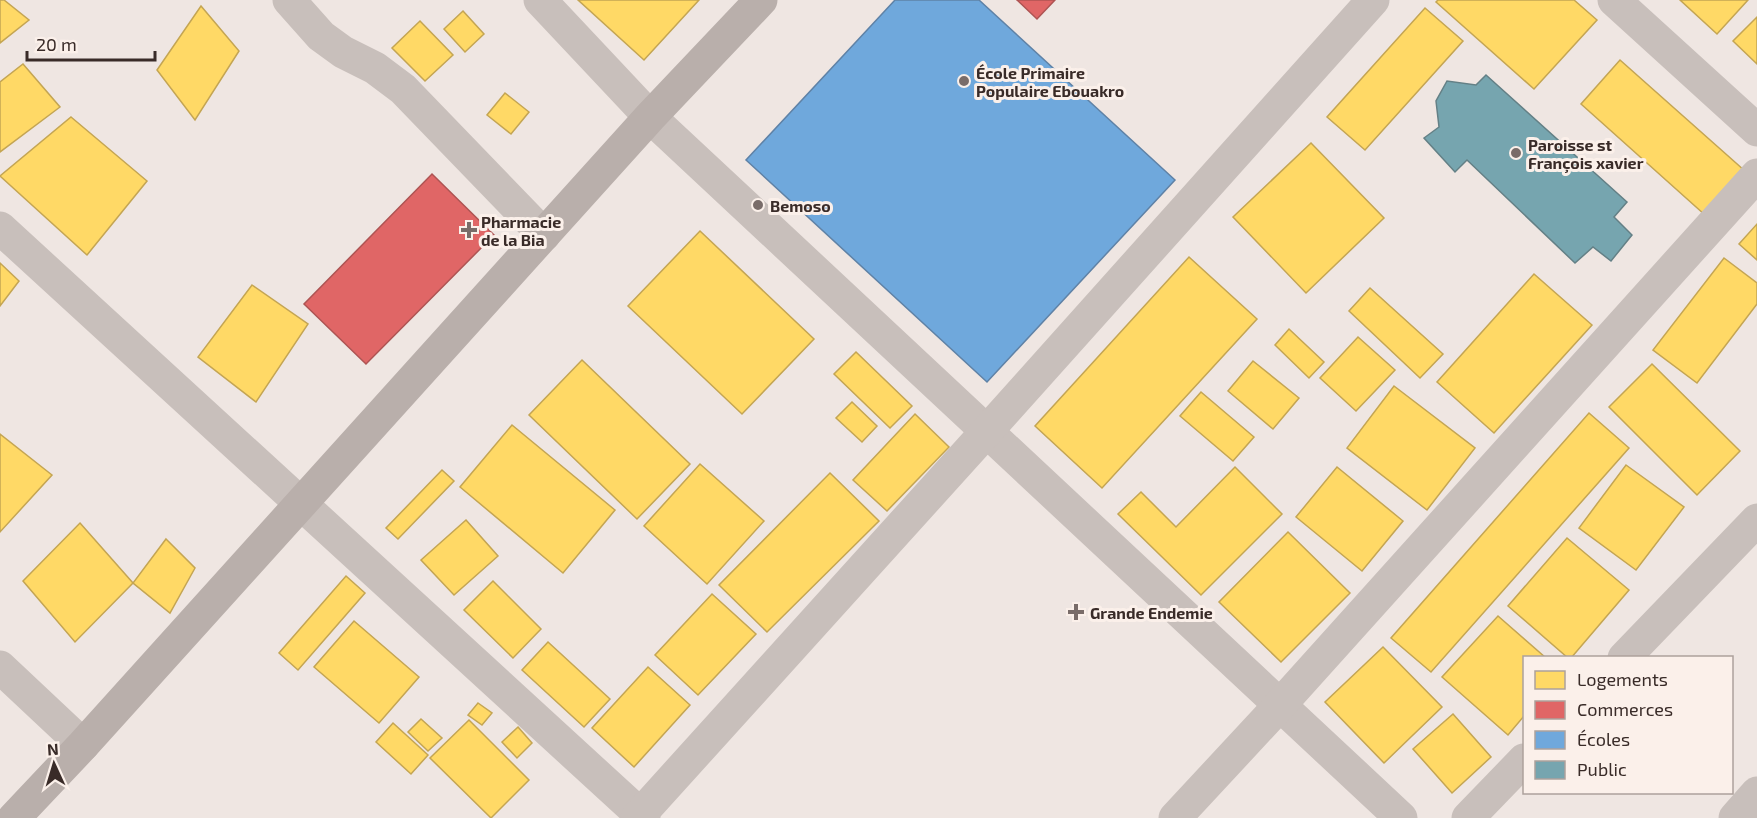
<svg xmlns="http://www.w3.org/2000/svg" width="1757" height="818" viewBox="0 0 1757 818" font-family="'Exo 2',sans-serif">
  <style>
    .homes { fill: #ffd966; stroke: #c4a553; stroke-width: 1.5 }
    .shops { fill: #e06666; stroke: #ae5453; stroke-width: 1.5 }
    .schools { fill: #6fa8dc; stroke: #5f82a6; stroke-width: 1.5 }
    .public { fill: #76a5af; stroke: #648086; stroke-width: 1.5 }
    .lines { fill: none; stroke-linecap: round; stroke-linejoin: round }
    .minor { stroke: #c8bfbb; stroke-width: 33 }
    .secondary { stroke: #b9afab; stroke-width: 33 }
    .poi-dot { fill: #796c69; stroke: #fbf0ea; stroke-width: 2 }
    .labels { text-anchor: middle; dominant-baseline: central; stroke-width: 6; stroke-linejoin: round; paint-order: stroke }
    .poi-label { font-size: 16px; font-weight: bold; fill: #392b28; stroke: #fbf0ea; text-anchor: start }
  </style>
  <rect width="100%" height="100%" fill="#efe6e2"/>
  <g class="homes">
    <polygon points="0,0 4,0 29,20 0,43"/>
    <polygon points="578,0 699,0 644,60"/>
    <polygon points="1438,0 1574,0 1597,20 1534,89 1436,2"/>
    <polygon points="1680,0 1748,0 1717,34"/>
    <polygon points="201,6 239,51 195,120 157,70"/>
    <polygon points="1425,8 1463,41 1365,150 1327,117"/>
    <polygon points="463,11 484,34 465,52 444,29"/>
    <polygon points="1757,17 1757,64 1733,41"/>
    <polygon points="420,21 453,55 425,81 392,48"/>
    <polygon points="1620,60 1745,171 1705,215 1581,104"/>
    <polygon points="23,64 60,107 0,152 0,82"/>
    <polygon points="505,93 529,112 511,134 487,115"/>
    <polygon points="71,117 147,181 87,255 0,176"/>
    <polygon points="1311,143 1384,218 1306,293 1233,217"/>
    <polygon points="1757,224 1757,260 1739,244"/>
    <polygon points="700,231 814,339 742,414 628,306"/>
    <polygon points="1189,257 1257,319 1102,488 1035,426"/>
    <polygon points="1724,258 1757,283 1757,304 1697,383 1653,350"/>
    <polygon points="0,263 19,281 0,306"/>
    <polygon points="1534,274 1592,325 1494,433 1437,382"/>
    <polygon points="252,285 308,324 256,402 198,357"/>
    <polygon points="1370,288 1443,354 1420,378 1349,311"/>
    <polygon points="1289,329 1324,362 1309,378 1275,345"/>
    <polygon points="1358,337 1395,370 1356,411 1320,378"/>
    <polygon points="856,352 912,406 890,428 834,374"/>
    <polygon points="582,360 690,464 637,519 529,415"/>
    <polygon points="1253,361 1299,398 1273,429 1228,391"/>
    <polygon points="1652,364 1740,451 1697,495 1609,407"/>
    <polygon points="1394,386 1475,448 1427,510 1347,448"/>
    <polygon points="1201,392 1254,437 1233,461 1180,416"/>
    <polygon points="852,402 877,426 862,442 836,418"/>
    <polygon points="1589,413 1629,448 1431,672 1391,638"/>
    <polygon points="915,414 949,447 887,511 853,480"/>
    <polygon points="512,425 615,510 563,573 460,487"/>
    <polygon points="0,434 52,475 0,532"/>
    <polygon points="700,464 764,521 707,584 644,526"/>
    <polygon points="1626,465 1684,507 1636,570 1579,528"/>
    <polygon points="1235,467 1282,514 1201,595 1118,514 1141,492 1176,527"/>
    <polygon points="1337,467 1403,521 1362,571 1296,517"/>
    <polygon points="442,470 454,481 398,539 386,528"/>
    <polygon points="830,473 879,521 767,632 719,585"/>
    <polygon points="466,520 498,556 454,595 421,560"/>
    <polygon points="80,523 133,583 75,642 23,581"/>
    <polygon points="1288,532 1350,593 1281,662 1219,602"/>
    <polygon points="1567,538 1629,590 1571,658 1568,658 1508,606"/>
    <polygon points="166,539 195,568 170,613 133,583"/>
    <polygon points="346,576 365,593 298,670 279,653"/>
    <polygon points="493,581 541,629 513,658 464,610"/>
    <polygon points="712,594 756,634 698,695 655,655"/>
    <polygon points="1498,616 1546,658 1524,658 1524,716 1508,735 1442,677"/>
    <polygon points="354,621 419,677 379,723 314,667"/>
    <polygon points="548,642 610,699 584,727 522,670"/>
    <polygon points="1383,647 1442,707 1384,763 1325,702"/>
    <polygon points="648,667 690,705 634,767 592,728"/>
    <polygon points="478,703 492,713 482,725 468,715"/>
    <polygon points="1453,714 1491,757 1452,793 1413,749"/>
    <polygon points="421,719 442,738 428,751 408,732"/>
    <polygon points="469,720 529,780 491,818 430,758"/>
    <polygon points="393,723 428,755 411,774 376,742"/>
    <polygon points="518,727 532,743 517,758 502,742"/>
  </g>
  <g class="shops">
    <polygon points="1017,0 1055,0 1037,19"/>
    <polygon points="432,174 494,235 366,364 304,304"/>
  </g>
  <polygon class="schools" points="895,0 979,0 1175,180 987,382 746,160"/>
  <polygon class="public" points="1486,75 1627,202 1614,217 1632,235 1611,261 1593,247 1575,263 1467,160 1455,172 1424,138 1439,127 1436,101 1447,81 1476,85"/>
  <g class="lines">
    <g class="minor">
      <polyline points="289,0 321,36 343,52 375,68 403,89 544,235"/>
      <polyline points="540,0 650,117 1401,818"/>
      <polyline points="1614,0 1757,130"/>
      <polyline points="0,228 644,818"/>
      <polyline points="1624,658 1757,520"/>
      <polyline points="0,667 83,745"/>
      <polyline points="637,818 987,431 1373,0"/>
      <polyline points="1175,818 1280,705 1757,175"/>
      <polyline points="1468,818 1524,760"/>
      <polyline points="1735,818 1757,793"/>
    </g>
    <polyline class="secondary" points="14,818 83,745 650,117 761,0"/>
  </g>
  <g class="poi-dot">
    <circle cx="964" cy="81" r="6"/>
    <circle cx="1516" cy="153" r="6"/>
    <circle cx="758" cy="205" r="6"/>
    <path d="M466 221h6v6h6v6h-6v6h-6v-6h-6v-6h6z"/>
    <path d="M1073 603h6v6h6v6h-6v6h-6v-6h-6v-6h6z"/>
  </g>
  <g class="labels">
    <g class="poi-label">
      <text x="976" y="72">École Primaire<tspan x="976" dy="18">Populaire Ebouakro</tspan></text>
      <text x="1528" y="144">Paroisse st<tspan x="1528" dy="18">François xavier</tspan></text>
      <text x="770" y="205">Bemoso</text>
      <text x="481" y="221">Pharmacie<tspan x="481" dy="18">de la Bia</tspan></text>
      <text x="1090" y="612">Grande Endemie</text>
    </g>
  </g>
  <rect x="1523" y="656" width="210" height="138" fill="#fbf0ea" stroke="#ada19c" stroke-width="1.5"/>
  <rect x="1535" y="671" width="30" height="18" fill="#ffd966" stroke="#ada19c" stroke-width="1.5"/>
  <text x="1577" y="686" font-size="18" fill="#392b28">Logements</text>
  <rect x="1535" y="701" width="30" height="18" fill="#e06666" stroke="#ada19c" stroke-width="1.5"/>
  <text x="1577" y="716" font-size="18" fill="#392b28">Commerces</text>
  <rect x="1535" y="731" width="30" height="18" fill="#6fa8dc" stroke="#ada19c" stroke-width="1.5"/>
  <text x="1577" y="746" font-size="18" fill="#392b28">Écoles</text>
  <rect x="1535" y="761" width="30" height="18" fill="#76a5af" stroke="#ada19c" stroke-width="1.5"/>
  <text x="1577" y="776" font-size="18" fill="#392b28">Public</text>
  <g transform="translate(54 764) rotate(356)" stroke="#fbf0ea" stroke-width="4.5" paint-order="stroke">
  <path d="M0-4.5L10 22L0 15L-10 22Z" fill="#392b28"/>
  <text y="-9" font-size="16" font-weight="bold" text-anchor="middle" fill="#392b28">N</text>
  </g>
  <path d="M27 51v9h128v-9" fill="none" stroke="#392b28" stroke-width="3"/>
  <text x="36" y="51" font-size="18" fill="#392b28" stroke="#fbf0ea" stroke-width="4.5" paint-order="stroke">20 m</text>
</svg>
